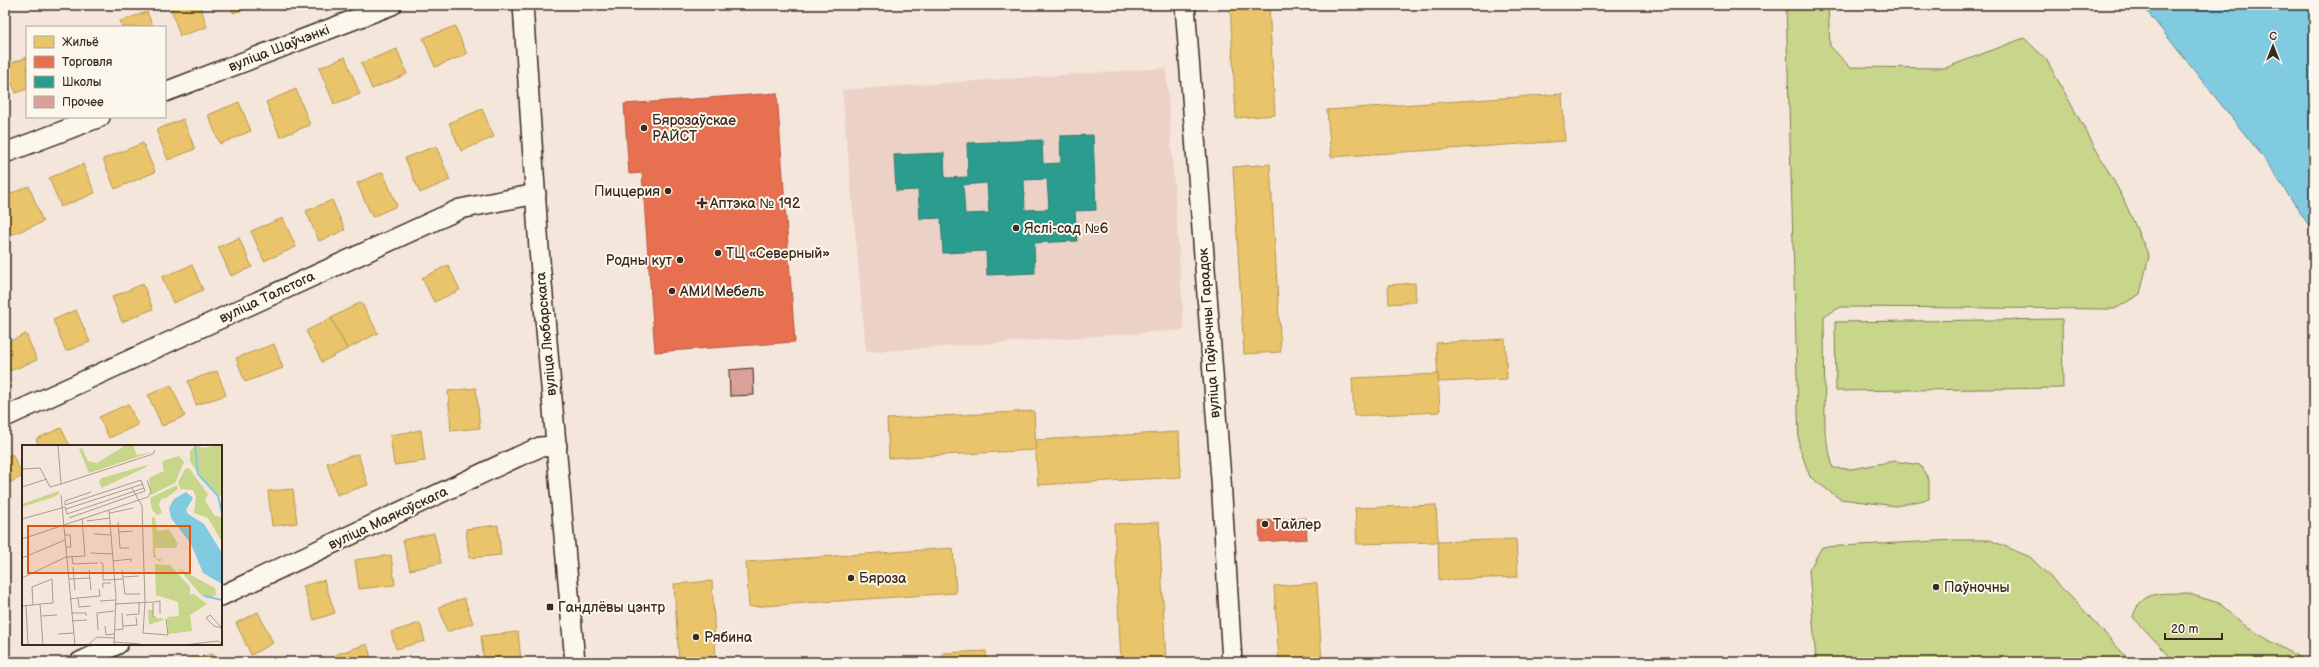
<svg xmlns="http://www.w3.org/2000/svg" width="2319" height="667" viewBox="0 0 2319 667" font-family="'Balsamiq Sans',sans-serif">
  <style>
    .built { fill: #ecd1c7 }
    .green { fill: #c7d68a; stroke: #818054 }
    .water { fill: #80cbe0; stroke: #648b92 }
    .homes { fill: #e9c46a; stroke: #b59653 }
    .shops { fill: #e76f51; stroke: #b35a42 }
    .schools { fill: #2a9d8f; stroke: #2f7a6d; fill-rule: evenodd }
    .building { fill: #daa198; stroke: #3b2a1e }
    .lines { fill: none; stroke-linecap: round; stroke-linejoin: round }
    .minor-casing { stroke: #3b2a1e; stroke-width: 22 }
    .minor { stroke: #fbf7ec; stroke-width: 19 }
    .poi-dot { fill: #3b2a1e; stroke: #fbf7ec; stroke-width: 1.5 }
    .labels { text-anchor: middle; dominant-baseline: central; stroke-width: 4; stroke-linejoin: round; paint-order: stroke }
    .street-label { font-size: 14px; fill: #3b2a1e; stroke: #fbf7ec }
    .poi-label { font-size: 14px; fill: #3b2a1e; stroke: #fbf7ec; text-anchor: start }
    .inset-river { fill: none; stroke: #80cbe0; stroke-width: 2 }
    .inset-road { fill: none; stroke: #aa9b8f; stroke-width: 1 }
    .view { fill: #df570d; fill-opacity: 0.15; stroke: #df570d; stroke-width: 2 }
    .inset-edge { fill: none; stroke: #3b2a1e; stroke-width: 2 }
  </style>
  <rect width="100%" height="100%" fill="#f4e6db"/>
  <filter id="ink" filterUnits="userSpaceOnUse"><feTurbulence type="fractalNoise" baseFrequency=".025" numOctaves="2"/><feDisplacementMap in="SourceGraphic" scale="8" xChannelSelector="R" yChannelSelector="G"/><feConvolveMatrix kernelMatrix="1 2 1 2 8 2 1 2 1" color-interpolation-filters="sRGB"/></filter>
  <g filter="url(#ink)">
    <polygon class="built" points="1166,68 1184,330 866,352 842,90"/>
    <g class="green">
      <polygon points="1786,5 1828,5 1830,46 1850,67 1945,68 2024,38 2046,59 2122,196 2149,256 2140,294 2115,309 1841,307 1824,316 1825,433 1833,468 1852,469 1894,461 1920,465 1929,480 1929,499 1896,506 1840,499 1810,477 1799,446"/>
      <polygon points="2062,319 2063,388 1836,391 1835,322"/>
      <polygon points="1955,540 1990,540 2030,557 2079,605 2131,662 1816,662 1809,570 1822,547"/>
      <path d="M2186,593L2219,603L2248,628L2307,662H2175L2133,617C2141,589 2162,594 2186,593Z"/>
    </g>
    <polygon class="water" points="2142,5 2314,5 2314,233 2263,157"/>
    <g class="homes">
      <polygon points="172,5 200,5 207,27 180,36 170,6"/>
      <polygon points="231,5 257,5 233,13"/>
      <polygon points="1230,5 1269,5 1275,115 1236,118"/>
      <polygon points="147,12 153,27 122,27 120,21"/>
      <polygon points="455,26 467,54 435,67 423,38"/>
      <polygon points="397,49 407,74 372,89 361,63"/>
      <polygon points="27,57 27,89 16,93 5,66"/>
      <polygon points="345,57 360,94 334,104 319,68"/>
      <polygon points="296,89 310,125 280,137 266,102"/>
      <polygon points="1562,94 1565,141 1331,157 1327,110"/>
      <polygon points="239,102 251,131 220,144 208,115"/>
      <polygon points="482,109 494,137 461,151 449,123"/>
      <polygon points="183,119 195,149 168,160 156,130"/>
      <polygon points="143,143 155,172 115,189 103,159"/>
      <polygon points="436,146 450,180 420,193 405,158"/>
      <polygon points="83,164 95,193 61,207 49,178"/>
      <polygon points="1270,164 1281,352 1244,354 1233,167"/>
      <polygon points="383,172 397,206 372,217 357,183"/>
      <polygon points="29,186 43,222 11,235 5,219 5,196"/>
      <polygon points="332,200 345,230 319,241 306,211"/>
      <polygon points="283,218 296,247 264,261 251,231"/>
      <polygon points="239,238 252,267 231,276 218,247"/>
      <polygon points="192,265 203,290 173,303 162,277"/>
      <polygon points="448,265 460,290 434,302 422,278"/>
      <polygon points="1415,283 1416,302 1389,304 1388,285"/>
      <polygon points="143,284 153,309 122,322 112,297"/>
      <polygon points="361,302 378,333 347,349 331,318"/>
      <polygon points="76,310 90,342 66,351 53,320"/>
      <polygon points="331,318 347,349 322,362 306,331"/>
      <polygon points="26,334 37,360 7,372 5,367 5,343"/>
      <polygon points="1505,339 1507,379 1438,382 1436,343"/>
      <polygon points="274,344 283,368 245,382 236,358"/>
      <polygon points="217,371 226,395 196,405 188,381"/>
      <polygon points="1438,374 1440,412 1354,416 1352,378"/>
      <polygon points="171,385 185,416 162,426 148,395"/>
      <polygon points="476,388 480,428 451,431 448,391"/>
      <polygon points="128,404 138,425 109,438 99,417"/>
      <polygon points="1034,411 1036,450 889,458 887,419"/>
      <polygon points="61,428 70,446 39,446 36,439"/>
      <polygon points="421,430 425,461 394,465 390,435"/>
      <polygon points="1179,432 1181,477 1038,485 1035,440"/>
      <polygon points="12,454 23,476 5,485 5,457"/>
      <polygon points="358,454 368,485 337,495 327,463"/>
      <polygon points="293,489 297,523 272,526 268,491"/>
      <polygon points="1436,505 1438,542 1357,544 1355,508"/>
      <polygon points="1159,522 1166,662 1121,662 1114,524"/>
      <polygon points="498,525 501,555 469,558 466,529"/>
      <polygon points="434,533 441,563 410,570 403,540"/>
      <polygon points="1516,539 1518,577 1439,580 1438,542"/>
      <polygon points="953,548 956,593 749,607 746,562"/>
      <polygon points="391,555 395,585 359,589 355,560"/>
      <polygon points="324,580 335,613 314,620 303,586"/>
      <polygon points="712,581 716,662 679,662 674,584"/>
      <polygon points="1317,583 1322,662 1279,662 1274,586"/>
      <polygon points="464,598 473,623 447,632 439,607"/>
      <polygon points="258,612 273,643 251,655 236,623"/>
      <polygon points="420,623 425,641 396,649 391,632"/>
      <polygon points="518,632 521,660 484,662 481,636"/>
      <polygon points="367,644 372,661 340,662 337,654"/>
      <polygon points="986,651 987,662 943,662 943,653"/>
      <polygon points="213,654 215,662 186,662 185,660"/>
    </g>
    <g class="shops">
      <polygon points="777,93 795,342 655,352 642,173 629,174 624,104"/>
      <polygon points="1306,518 1307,539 1260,542 1259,521"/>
    </g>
    <path class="schools" d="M1093,135L1096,210L1075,211L1077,241L1034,243L1035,273L987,275L986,251L943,253L941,218L920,219L918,190L896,191L894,155L944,153L945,178L968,177L967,143L1042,140L1043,164L1061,163L1060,136ZM1047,179L1049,209L1025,210L1024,180ZM987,183L989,213L965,214L963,185Z"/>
    <polygon class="building" points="753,368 754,395 730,396 729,370"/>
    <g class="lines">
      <g class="minor-casing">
        <g id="minor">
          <polyline points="523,5 539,249 575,662"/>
          <polyline points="1185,5 1221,479 1232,662"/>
          <polyline points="165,92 392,5"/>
          <polyline points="5,153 100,117"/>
          <polyline points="5,417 460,209 536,194"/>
          <polyline points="221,596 517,457 540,447 557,446"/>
          <polyline points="80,662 118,644"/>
        </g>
      </g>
      <use href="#minor" class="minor"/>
    </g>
  </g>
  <g class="poi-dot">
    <circle cx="644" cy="128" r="4"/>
    <circle cx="668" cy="191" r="4"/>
    <path d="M700 197h4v4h4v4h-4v4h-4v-4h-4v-4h4z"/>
    <circle cx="1016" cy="228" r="4"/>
    <circle cx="718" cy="253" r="4"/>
    <circle cx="680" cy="260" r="4"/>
    <circle cx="672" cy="291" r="4"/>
    <circle cx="1265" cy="524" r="4"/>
    <circle cx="851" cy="578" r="4"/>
    <circle cx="1936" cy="587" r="4"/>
    <rect x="546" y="603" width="8" height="8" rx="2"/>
    <circle cx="696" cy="637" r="4"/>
  </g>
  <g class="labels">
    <g class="street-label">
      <text transform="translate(279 48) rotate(-21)">вуліца Шаўчэнкі</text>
      <text transform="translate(267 297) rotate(-25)">вуліца Талстога</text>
      <text transform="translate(1209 333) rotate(-94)">вуліца Паўночны Гарадок</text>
      <text transform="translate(546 334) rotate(-95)">вуліца Любарскага</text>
      <text transform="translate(388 518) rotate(-25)">вуліца Маякоўскага</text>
    </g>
    <g class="poi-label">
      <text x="652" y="120">Бярозаўскае<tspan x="652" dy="16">РАЙСТ</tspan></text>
      <text x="660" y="191" text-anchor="end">Пиццерия</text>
      <text x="710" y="203">Аптэка № 192</text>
      <text x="1024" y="228">Яслі-сад №6</text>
      <text x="726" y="253">ТЦ «Северный»</text>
      <text x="672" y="260" text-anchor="end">Родны кут</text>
      <text x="680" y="291">АМИ Мебель</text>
      <text x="1273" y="524">Тайлер</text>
      <text x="859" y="578">Бяроза</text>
      <text x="1944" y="587">Паўночны</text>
      <text x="558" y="607">Гандлёвы цэнтр</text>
      <text x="704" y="637">Рябина</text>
    </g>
  </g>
  <g transform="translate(22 445)">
    <rect width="200" height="200" fill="#f4e6db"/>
    <path d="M104,0H111L115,10L131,7L67,28L57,4L60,3L66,16L75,18ZM174,0L180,3L200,0V50L196,51L179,34L168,16V6ZM157,11L162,17L153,38L129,50L127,33L142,26L140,16ZM125,20L124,22L80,43L77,37L80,33ZM167,23L186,49L183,55L192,70L200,73V97L186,73L172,68L174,52L171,45L158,44L156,37L163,24ZM155,40L156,44L144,53L139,54L137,60L140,68L135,70L130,65L128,53ZM37,46V49L32,52L0,62V59ZM130,72L133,73L135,86L147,84L156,99L154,103H133L134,114H140L138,117L131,112ZM133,119L148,120L168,142V150L172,149L185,159L168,170L170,186L146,189L145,172L157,171L156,157L134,150ZM156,123L193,143L194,150L188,153L180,151ZM126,165H131V173H141V175L127,180Z" fill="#c7d68a"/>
    <path d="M164,47L171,53L164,65L166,69L182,79L200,108V139L181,128L169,99L149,73L147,63L152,54Z" fill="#80cbe0"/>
    <path class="inset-river" d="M173,0L176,29L196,51L200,68M182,151L200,155"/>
    <path class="inset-road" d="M0,24L18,23L28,42L39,39L36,0M39,39L131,9L133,5M0,42L25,34M110,43L120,61L123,157L121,188L146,190L144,174M39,50L53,200M43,60L119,35L123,46L47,73M43,60V56L69,47M44,64L121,39M87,65L94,152L92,200M88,68L111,63M45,69L122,43M0,74L43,62L45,69M65,76L88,73M96,77L98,103H107M97,87L111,86M72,89L89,90M43,90H48L49,102H44M0,94L126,52L129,47L125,35M69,108L91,109M50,112L51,119L76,118M0,113L43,95M91,116L109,114V117M78,117L81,119V135L101,134M51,122L53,145M67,125L69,145M100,125L103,149H118M101,132L117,131M0,133L44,112L63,111L60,73M47,134L68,133M81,143V138H89M56,153L78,151L77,144M48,154L56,153L57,162L69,161M78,156L93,155M132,157L138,156V169M18,159L21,200M93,159L131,157V172H134M4,160L6,200M0,161L11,160L18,159L31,158L30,134L10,142L11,160M49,168H64V171M104,170L117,169V157M19,171L35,170M50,176L65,175M83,181L84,190L92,189M101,181L115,180L114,172M200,183L188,170L184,173L192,181L200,183M76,185L75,168L92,166M93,185L101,184L100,168M36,189L52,188M92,197L118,199M66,200L75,192L92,193M162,200L196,196L200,199"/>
    <path class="view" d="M6,81H168V128H6Z"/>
    <rect width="200" height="200" class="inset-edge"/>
  </g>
  <rect width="2319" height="667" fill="none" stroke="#fbf7ec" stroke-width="20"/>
  <rect x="10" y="10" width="2299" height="647" fill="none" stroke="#3b2a1e" stroke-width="1.5" filter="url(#ink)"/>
  <rect x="26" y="26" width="140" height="92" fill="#fbf7ec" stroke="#aea59a"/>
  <rect x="34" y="36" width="20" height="12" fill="#e9c46a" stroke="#aea59a"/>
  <text x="62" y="46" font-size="12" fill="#3b2a1e">Жильё</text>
  <rect x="34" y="56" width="20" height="12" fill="#e76f51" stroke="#aea59a"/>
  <text x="62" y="66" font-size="12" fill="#3b2a1e">Торговля</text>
  <rect x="34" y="76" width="20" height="12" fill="#2a9d8f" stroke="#aea59a"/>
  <text x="62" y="86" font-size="12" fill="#3b2a1e">Школы</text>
  <rect x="34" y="96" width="20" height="12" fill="#daa198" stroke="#aea59a"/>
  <text x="62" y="106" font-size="12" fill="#3b2a1e">Прочее</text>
  <g transform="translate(2273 46)" stroke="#fbf7ec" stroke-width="3" paint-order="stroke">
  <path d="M0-3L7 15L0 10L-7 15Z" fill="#3b2a1e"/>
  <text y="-6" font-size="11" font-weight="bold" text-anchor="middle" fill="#3b2a1e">С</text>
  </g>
  <path d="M2165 633v6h57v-6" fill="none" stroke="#3b2a1e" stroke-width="2"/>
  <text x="2171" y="633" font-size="12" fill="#3b2a1e" stroke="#fbf7ec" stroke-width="3" paint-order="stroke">20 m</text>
</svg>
